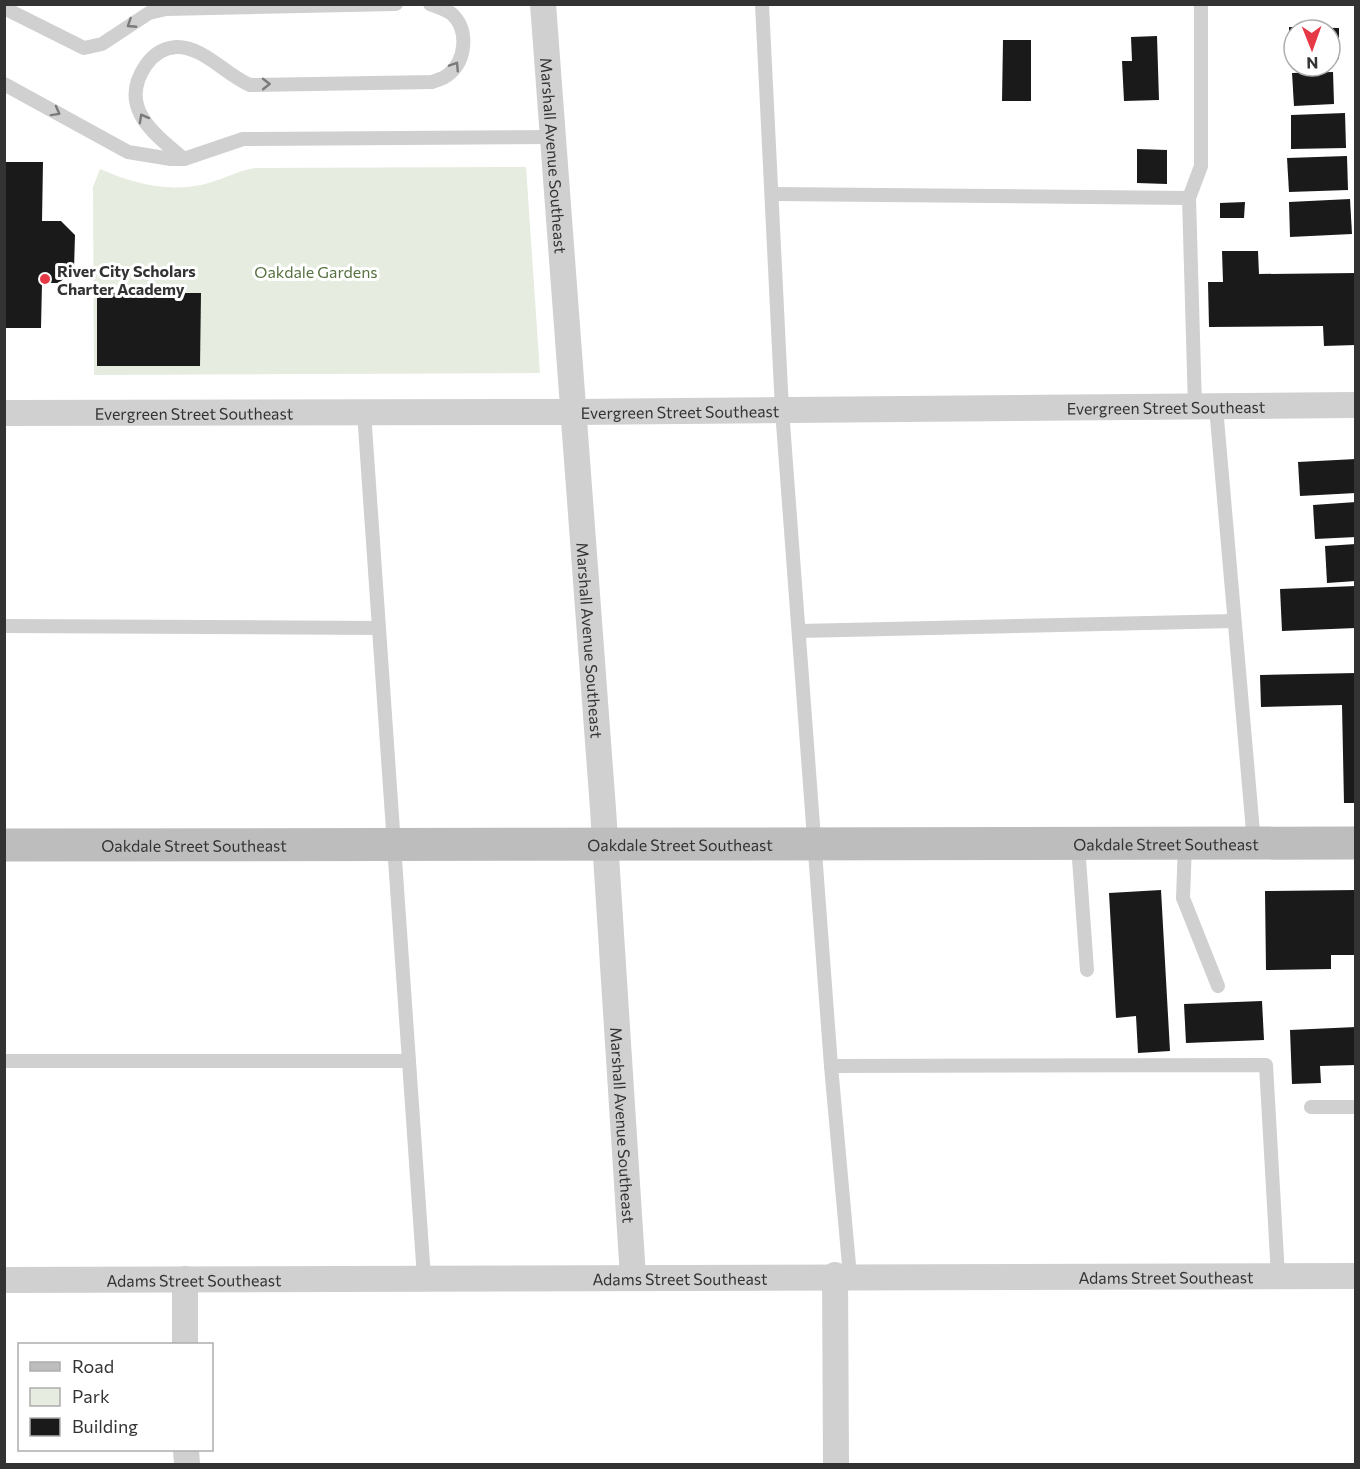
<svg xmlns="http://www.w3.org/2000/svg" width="1360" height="1469" viewBox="0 0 1360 1469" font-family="Commissioner,sans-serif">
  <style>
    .green { fill: #e6ecdf }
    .building { fill: #1a1a1a }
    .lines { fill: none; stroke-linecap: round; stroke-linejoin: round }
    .lane { stroke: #d0d0d0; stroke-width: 14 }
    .street { stroke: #d0d0d0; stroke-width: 26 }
    .secondary { stroke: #bdbdbd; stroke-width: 33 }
    .oneway { stroke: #7a7a7a }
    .poi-dot { fill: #e63946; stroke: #fff; stroke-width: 2 }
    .labels { text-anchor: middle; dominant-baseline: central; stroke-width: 6; stroke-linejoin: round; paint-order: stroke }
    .street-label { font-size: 16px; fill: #333; stroke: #fff }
    .poi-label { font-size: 16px; font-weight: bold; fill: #333; stroke: #fff; text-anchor: start }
    .park-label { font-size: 16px; fill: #56703f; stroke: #fff }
  </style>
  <rect width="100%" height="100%" fill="#fff"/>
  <path class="green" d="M526,167L540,373L94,375L93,187L100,169C132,183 166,192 201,185C220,181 236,171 255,168Z"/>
  <g class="building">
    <polygon points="1289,27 1339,28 1339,59 1330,59 1330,30 1294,30 1294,59 1289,59"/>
    <polygon points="1157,36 1159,100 1124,101 1122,61 1132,61 1131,37"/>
    <polygon points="1003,40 1031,40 1031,101 1002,101"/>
    <polygon points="1333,72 1334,104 1294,106 1292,73"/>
    <polygon points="1345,113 1346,148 1291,149 1291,115"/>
    <polygon points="1137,149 1167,150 1167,184 1137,183"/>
    <polygon points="1347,156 1348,190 1289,192 1287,158"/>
    <polygon points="4,162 43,162 42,221 61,221 75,235 74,269 59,283 42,283 41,328 4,328"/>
    <polygon points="1350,199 1352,234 1290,237 1289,202"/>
    <polygon points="1245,202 1244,218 1220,218 1220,203"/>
    <polygon points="1222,251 1258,251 1259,274 1356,273 1356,345 1324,346 1323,326 1209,327 1208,282 1223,282"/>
    <polygon points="97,293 201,293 200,366 97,366"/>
    <polygon points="1356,459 1356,493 1300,496 1298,462"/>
    <polygon points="1356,502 1356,537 1315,539 1313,505"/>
    <polygon points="1356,544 1356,581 1327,583 1325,546"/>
    <polygon points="1356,586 1356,628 1282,631 1280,589"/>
    <polygon points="1356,673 1356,803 1344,803 1342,705 1261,707 1260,675"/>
    <polygon points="1161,890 1170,1051 1138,1053 1136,1016 1116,1018 1109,893"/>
    <polygon points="1356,890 1356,955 1331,955 1331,969 1266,970 1265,891"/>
    <polygon points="1262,1001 1264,1040 1186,1043 1184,1004"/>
    <polygon points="1356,1027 1356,1065 1320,1066 1321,1083 1292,1084 1290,1030"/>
  </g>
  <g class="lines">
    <g class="lane">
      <polyline points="762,4 782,410 831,1066 850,1276"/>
      <polyline points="4,8 84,48 102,44 149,13 166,9 396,4"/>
      <polyline points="4,84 128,152 171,159 184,159 243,139 553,137"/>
      <path d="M184,159C154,134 117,107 146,65C153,55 163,48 176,47C203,46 226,75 250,85L432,82C438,80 445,78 449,74C466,60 469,30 452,14C447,10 437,7 430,4"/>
      <polyline points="772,194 1189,198 1195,407"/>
      <polyline points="1189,198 1201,166 1201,4"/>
      <polyline points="1216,407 1254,843"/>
      <polyline points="364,412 424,1278"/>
      <polyline points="4,626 379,628"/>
      <polyline points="800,631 1234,621"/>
      <polyline points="1185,844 1183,898 1218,986"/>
      <polyline points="1078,845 1087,970"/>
      <polyline points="4,1061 409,1061"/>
      <polyline points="831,1066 1266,1065 1278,1276"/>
      <polyline points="1311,1107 1356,1107"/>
    </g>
    <g class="street">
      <path id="s1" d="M543,4L603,809L633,1277"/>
      <path id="s2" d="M4,413L573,412L1356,405"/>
      <polyline points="835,1275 836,1464"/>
      <polyline points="185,1279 185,1344"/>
      <path id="s3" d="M4,1280L1356,1276"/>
      <polyline points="186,1450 187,1464"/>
    </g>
    <path class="secondary" id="s4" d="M4,845L1356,843"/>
  </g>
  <defs><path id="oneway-chevron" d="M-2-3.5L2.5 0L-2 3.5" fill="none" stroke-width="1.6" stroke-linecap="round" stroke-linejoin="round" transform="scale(1.5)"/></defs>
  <g class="oneway">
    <use href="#oneway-chevron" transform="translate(131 24) rotate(147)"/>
    <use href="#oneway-chevron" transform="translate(455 66) rotate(-57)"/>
    <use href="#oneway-chevron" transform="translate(266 84) rotate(-1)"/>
    <use href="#oneway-chevron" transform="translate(56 112) rotate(29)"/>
    <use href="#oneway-chevron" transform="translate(143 118) rotate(-119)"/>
  </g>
  <circle class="poi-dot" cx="45" cy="279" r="6"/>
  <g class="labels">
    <g class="street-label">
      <text stroke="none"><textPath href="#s1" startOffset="152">Marshall Avenue Southeast</textPath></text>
      <text stroke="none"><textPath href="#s2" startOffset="1162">Evergreen Street Southeast</textPath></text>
      <text stroke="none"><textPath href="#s2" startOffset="676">Evergreen Street Southeast</textPath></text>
      <text stroke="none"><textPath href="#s2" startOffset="190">Evergreen Street Southeast</textPath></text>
      <text stroke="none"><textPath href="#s1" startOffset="638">Marshall Avenue Southeast</textPath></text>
      <text stroke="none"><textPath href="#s4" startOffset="676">Oakdale Street Southeast</textPath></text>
      <text stroke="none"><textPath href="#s4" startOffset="1162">Oakdale Street Southeast</textPath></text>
      <text stroke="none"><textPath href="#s4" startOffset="190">Oakdale Street Southeast</textPath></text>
      <text stroke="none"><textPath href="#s1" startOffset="1124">Marshall Avenue Southeast</textPath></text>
      <text stroke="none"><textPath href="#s3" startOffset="676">Adams Street Southeast</textPath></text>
      <text stroke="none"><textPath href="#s3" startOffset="1162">Adams Street Southeast</textPath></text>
      <text stroke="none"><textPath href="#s3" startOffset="190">Adams Street Southeast</textPath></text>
    </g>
    <g class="poi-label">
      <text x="57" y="270">River City Scholars<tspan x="57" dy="18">Charter Academy</tspan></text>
    </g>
    <g class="park-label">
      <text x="316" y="271">Oakdale Gardens</text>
    </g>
  </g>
  <rect width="1360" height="1469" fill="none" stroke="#333333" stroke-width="12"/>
  <rect x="18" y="1343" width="195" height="108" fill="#ffffff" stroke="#adadad" stroke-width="1.5"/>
  <rect x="30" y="1362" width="30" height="9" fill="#bdbdbd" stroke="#adadad" stroke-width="1.5"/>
  <text x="72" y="1373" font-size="18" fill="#333333">Road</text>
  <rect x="30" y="1388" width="30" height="18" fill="#e6ecdf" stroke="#adadad" stroke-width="1.5"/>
  <text x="72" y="1403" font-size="18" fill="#333333">Park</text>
  <rect x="30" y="1418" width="30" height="18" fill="#1a1a1a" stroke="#adadad" stroke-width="1.5"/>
  <text x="72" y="1433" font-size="18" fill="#333333">Building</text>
  <g transform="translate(1312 48) rotate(179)"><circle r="28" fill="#ffffff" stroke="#adadad" stroke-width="1.5"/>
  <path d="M0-4.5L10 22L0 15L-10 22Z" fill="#e63946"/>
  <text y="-9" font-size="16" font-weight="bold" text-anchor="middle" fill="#333333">N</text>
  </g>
</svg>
